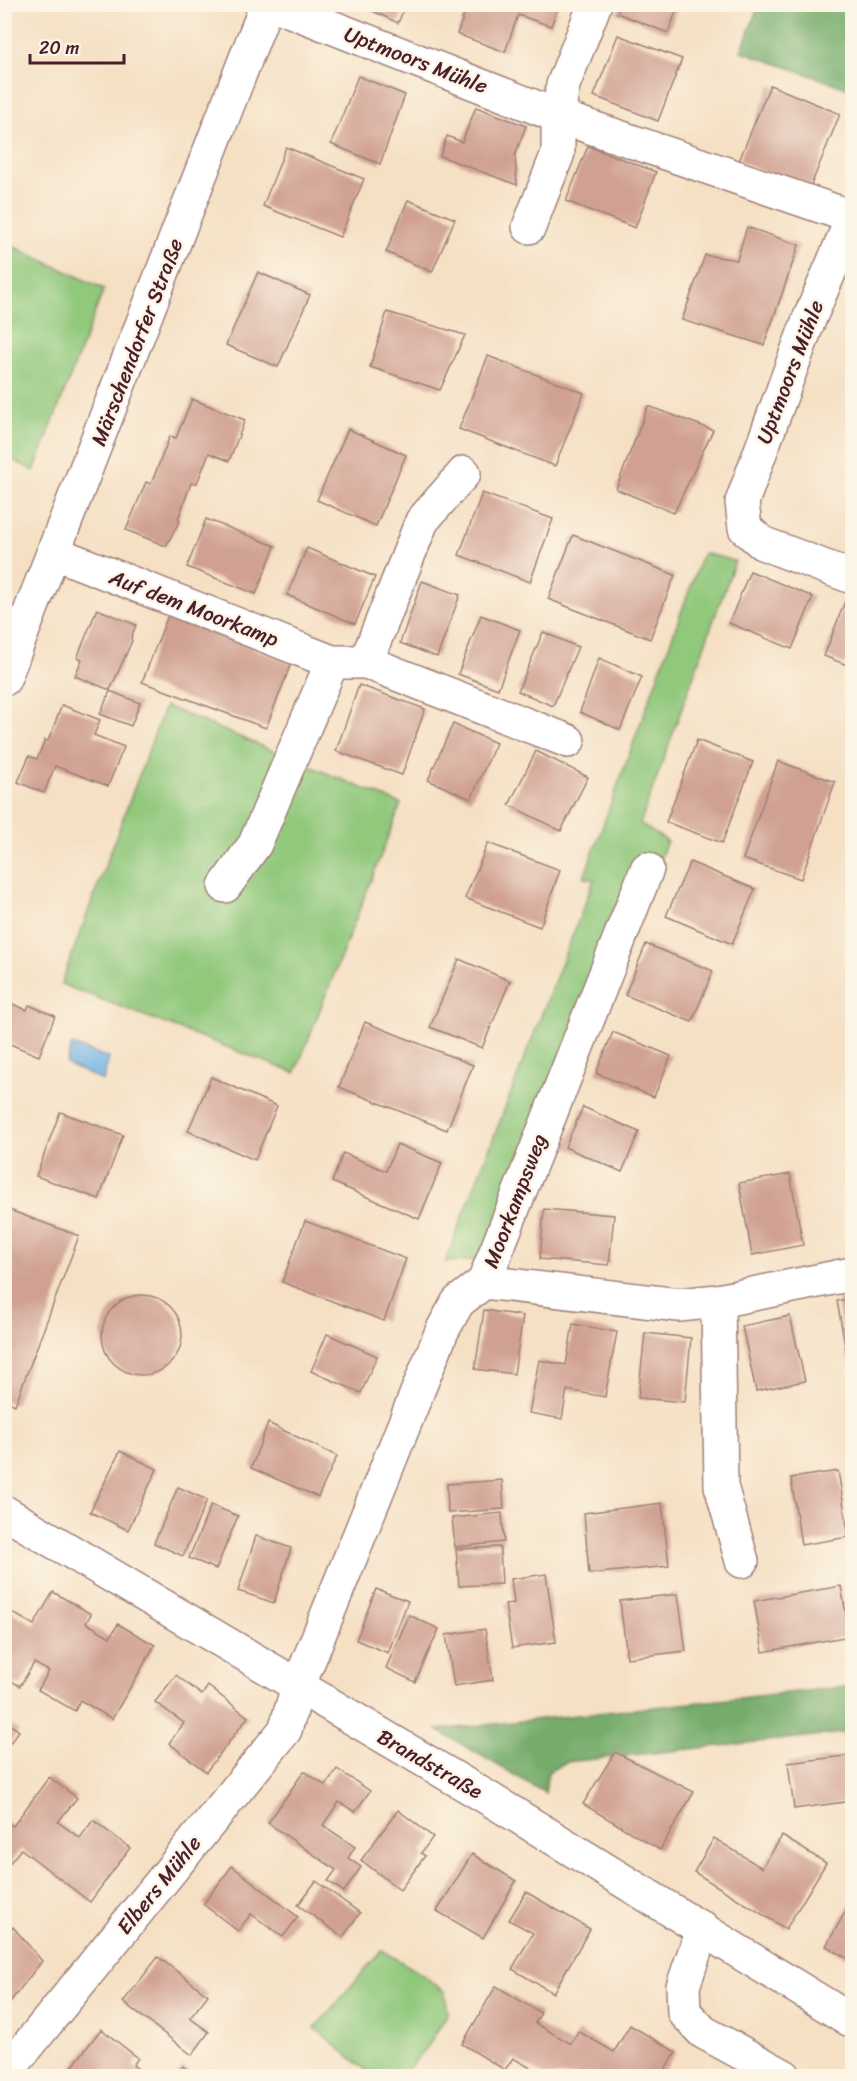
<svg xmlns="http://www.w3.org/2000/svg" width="857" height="2081" viewBox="0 0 857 2081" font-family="Sriracha,sans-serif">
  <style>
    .green { fill: #90c87b; stroke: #6d7453; stroke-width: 1.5 }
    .forest { fill: #74ac6b; stroke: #5f664b; stroke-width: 1.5 }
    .water { fill: #70b2e5; stroke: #5d6888; stroke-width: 1.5 }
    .building { fill: #d0a193 }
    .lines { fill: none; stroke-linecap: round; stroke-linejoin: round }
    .minor-casing { stroke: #a08078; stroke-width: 36 }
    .minor { stroke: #fff; stroke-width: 33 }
    .labels { text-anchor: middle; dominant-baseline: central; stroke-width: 5; stroke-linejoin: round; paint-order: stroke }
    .street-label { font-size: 21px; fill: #4a1f2b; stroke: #fcf5e5 }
  </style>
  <rect width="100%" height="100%" fill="#fcf5e5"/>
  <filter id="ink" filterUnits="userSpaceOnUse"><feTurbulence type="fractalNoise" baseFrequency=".0167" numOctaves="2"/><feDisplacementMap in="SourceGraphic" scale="12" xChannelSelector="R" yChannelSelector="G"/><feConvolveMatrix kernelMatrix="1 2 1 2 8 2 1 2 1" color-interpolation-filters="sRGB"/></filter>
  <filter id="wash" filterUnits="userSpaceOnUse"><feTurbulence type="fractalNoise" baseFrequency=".008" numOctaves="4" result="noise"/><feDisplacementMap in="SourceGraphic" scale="24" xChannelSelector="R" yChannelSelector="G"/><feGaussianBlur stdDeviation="1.35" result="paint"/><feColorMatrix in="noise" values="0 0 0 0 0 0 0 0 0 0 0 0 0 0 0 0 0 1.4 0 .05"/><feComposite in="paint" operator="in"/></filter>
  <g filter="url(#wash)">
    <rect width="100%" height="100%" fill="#f5e0c4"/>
    <g class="green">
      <polygon points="4,242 104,289 34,471 5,456"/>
      <polygon points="703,553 735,561 640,824 667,841 505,1259 445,1262 594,880 584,877"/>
      <polygon points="165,706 401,804 295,1073 61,984"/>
      <polygon points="382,1950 423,1975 445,1992 448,2013 428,2046 402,2076 373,2076 315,2028"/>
    </g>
    <g class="forest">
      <polygon points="759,5 852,5 852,90 741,51"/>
      <polygon points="852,1686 852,1732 566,1762 548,1772 545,1793 437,1730"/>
    </g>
    <polygon class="water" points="72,1045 109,1058 103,1081 66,1064"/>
    <g id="blocks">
      <g class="building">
        <polygon points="358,4 406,4 398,23"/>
        <polygon points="468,4 559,4 551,26 518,15 505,52 457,34"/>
        <polygon points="621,4 679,4 668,33 617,13"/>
        <polygon points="618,35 682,59 658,121 594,96"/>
        <polygon points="358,76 405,95 380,164 331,144"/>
        <polygon points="770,85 840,114 809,190 739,161"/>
        <polygon points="476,107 526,126 515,155 517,185 440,156 447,136 462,142"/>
        <polygon points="588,146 656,172 635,228 566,201"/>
        <polygon points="286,147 364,179 340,237 263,206"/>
        <polygon points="408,200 455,219 432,272 386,252"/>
        <polygon points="747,227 799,245 764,345 682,320 705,255 737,260"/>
        <polygon points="258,272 310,295 278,367 226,345"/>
        <polygon points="387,312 465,335 440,390 370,367"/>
        <polygon points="488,356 584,393 555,466 459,429"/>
        <polygon points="192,399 245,420 229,461 209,453 197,483 191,483 178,519 180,520 166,546 126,530 146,482 151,484 170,436 176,438"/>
        <polygon points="648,406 713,430 674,513 616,489"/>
        <polygon points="348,429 406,455 376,526 317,500"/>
        <polygon points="482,493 553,519 530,582 459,555"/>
        <polygon points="206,519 275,546 256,594 187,567"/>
        <polygon points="573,535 675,575 650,639 548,599"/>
        <polygon points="307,548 375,577 355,624 287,595"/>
        <polygon points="750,571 813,597 792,649 729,623"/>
        <polygon points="422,581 460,595 437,657 400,643"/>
        <polygon points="845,601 852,604 852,667 824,656"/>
        <polygon points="97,609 136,625 131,638 132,641 110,690 75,676 82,659 77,658"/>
        <polygon points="169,613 291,664 266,728 142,682"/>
        <polygon points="481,615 520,630 498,689 458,674"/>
        <polygon points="543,632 578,647 553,706 518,691"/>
        <polygon points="599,658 642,677 620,730 580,712"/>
        <polygon points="359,685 425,709 402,775 336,751"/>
        <polygon points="110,691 140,703 131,726 100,714"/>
        <polygon points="62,705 100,720 94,735 124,747 108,786 55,766 44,793 18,782 29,756 37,759 45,740 48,741"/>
        <polygon points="453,724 496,743 471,799 428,780"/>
        <polygon points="697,740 753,762 722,843 666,822"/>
        <polygon points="536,751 588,777 561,831 509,805"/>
        <polygon points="778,761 835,782 801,879 743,859"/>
        <polygon points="488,843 560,870 540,927 465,898"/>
        <polygon points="690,862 755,889 732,944 666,916"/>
        <polygon points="646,944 713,971 692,1022 625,995"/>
        <polygon points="459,959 510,981 482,1048 430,1027"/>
        <polygon points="5,1001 27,1010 29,1005 55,1016 39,1056 5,1042"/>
        <polygon points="365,1022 473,1065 447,1130 339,1087"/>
        <polygon points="613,1032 671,1056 654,1097 596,1073"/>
        <polygon points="211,1077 277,1106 255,1160 188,1131"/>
        <polygon points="583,1107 639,1132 622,1172 565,1147"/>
        <polygon points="60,1112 123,1135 99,1199 36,1176"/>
        <polygon points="397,1144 442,1163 419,1219 332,1182 343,1153 386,1171"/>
        <polygon points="790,1174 803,1245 752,1255 739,1183"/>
        <polygon points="4,1208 79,1236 15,1405 4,1400"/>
        <polygon points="544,1209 614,1215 609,1265 540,1259"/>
        <polygon points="305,1221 406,1259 384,1321 282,1282"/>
        <circle cx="142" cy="1335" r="40"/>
        <polygon points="852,1298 852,1360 848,1361 837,1301"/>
        <polygon points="484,1310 523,1316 514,1374 475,1369"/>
        <polygon points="790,1316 805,1381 756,1391 742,1326"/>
        <polygon points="573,1324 617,1332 605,1397 567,1390 562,1419 529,1413 539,1360 566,1365"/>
        <polygon points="645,1333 691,1338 685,1402 638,1398"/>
        <polygon points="327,1334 377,1356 361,1393 311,1371"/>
        <polygon points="268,1423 337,1456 318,1497 251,1468"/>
        <polygon points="120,1451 157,1469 128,1530 90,1512"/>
        <polygon points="838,1471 849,1537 801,1545 791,1478"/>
        <polygon points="502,1480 504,1509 448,1513 447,1484"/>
        <polygon points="178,1487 207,1500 183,1556 154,1543"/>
        <polygon points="662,1503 669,1566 589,1574 584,1513"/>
        <polygon points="211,1505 238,1516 216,1569 189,1558"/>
        <polygon points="502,1513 504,1542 455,1547 452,1518"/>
        <polygon points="256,1536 291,1548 274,1603 238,1591"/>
        <polygon points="500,1547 502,1584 459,1586 456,1549"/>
        <polygon points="546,1574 556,1642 512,1648 505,1604 514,1603 511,1579"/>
        <polygon points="841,1586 850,1636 763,1652 754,1601"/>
        <polygon points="376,1589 408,1601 388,1653 356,1640"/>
        <polygon points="53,1592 91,1614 86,1623 110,1637 118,1624 155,1645 112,1719 80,1700 75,1711 38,1690 49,1671 34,1663 20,1686 4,1677 4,1613 6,1609 34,1625"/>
        <polygon points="678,1594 686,1651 627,1658 620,1601"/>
        <polygon points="409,1615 439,1629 415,1682 386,1668"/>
        <polygon points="485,1629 493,1680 454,1686 446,1635"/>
        <polygon points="176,1675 202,1695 208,1686 248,1717 206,1772 169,1743 184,1723 155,1702"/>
        <polygon points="4,1720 19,1731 4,1751"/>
        <polygon points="615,1752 694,1792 660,1850 583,1804"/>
        <polygon points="852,1755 852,1801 794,1809 788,1763"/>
        <polygon points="337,1769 370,1791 355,1812 339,1802 323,1825 355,1847 348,1858 361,1867 344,1892 328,1881 336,1870 268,1823 304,1771 326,1786"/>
        <polygon points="49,1777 77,1798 58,1822 80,1838 93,1820 130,1848 90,1902 21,1849 4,1870 4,1820 13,1826"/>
        <polygon points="398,1810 433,1837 421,1853 425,1856 400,1890 361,1860"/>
        <polygon points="782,1836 826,1863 786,1929 694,1872 714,1838 762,1868"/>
        <polygon points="472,1854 516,1881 483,1938 437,1911"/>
        <polygon points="232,1866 298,1917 283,1937 251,1914 238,1931 203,1904"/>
        <polygon points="316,1881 360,1913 343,1937 298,1905"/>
        <polygon points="526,1892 590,1929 553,1993 512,1969 533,1933 509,1920"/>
        <polygon points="852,1900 852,1961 826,1946"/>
        <polygon points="13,1927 42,1961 10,2002 4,1998 4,1935 7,1937"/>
        <polygon points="158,1957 208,1995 190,2018 209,2032 192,2055 123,2002"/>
        <polygon points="496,1986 541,2013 535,2023 571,2044 578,2031 614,2052 630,2025 676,2052 661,2076 545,2076 513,2058 505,2070 462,2044"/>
        <polygon points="101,2029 138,2058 133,2065 147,2076 66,2075"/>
        <polygon points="183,2066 196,2076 175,2076"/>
      </g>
    </g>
  </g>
  <g filter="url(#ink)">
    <use href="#blocks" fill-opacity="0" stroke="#a08078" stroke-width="1.5"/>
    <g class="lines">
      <g class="minor-casing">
        <g id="minor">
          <polyline points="273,4 558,116 852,217"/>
          <polyline points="852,219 808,322 742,502 745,528 762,543 852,577"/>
          <polyline points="529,227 558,153 558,116 563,85 595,4"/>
          <polyline points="55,553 332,662 366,662 568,741"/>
          <polyline points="366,662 422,521 464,473"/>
          <polyline points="4,679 267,4"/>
          <polyline points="225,886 255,844 332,662"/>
          <polyline points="484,1282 679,1305 718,1301 852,1274"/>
          <polyline points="718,1301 721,1486 742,1561"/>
          <polyline points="4,1512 488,1798 852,2021"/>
          <polyline points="703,1928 683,1986 684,2012 703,2032 784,2076"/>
          <polyline points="4,2075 285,1730 298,1687 442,1331 458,1302 484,1282 647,869"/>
        </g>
      </g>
      <use href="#minor" class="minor"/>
    </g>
  </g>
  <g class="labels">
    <g class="street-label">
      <text transform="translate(416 60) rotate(21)">Uptmoors Mühle</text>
      <text transform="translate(137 342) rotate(-69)">Märschendorfer Straße</text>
      <text transform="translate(790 372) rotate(-69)">Uptmoors Mühle</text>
      <text transform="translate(194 608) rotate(21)">Auf dem Moorkamp</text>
      <text transform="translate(515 1201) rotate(-69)">Moorkampsweg</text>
      <text transform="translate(430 1764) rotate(30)">Brandstraße</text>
      <text transform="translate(159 1885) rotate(-51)">Elbers Mühle</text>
    </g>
  </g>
  <rect width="857" height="2081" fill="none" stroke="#fcf5e5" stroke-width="24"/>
  <path d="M30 54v9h94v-9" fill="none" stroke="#4a1f2b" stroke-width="3"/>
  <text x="39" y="54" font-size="18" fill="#4a1f2b" stroke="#fcf5e5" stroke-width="4.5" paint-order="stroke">20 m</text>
</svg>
